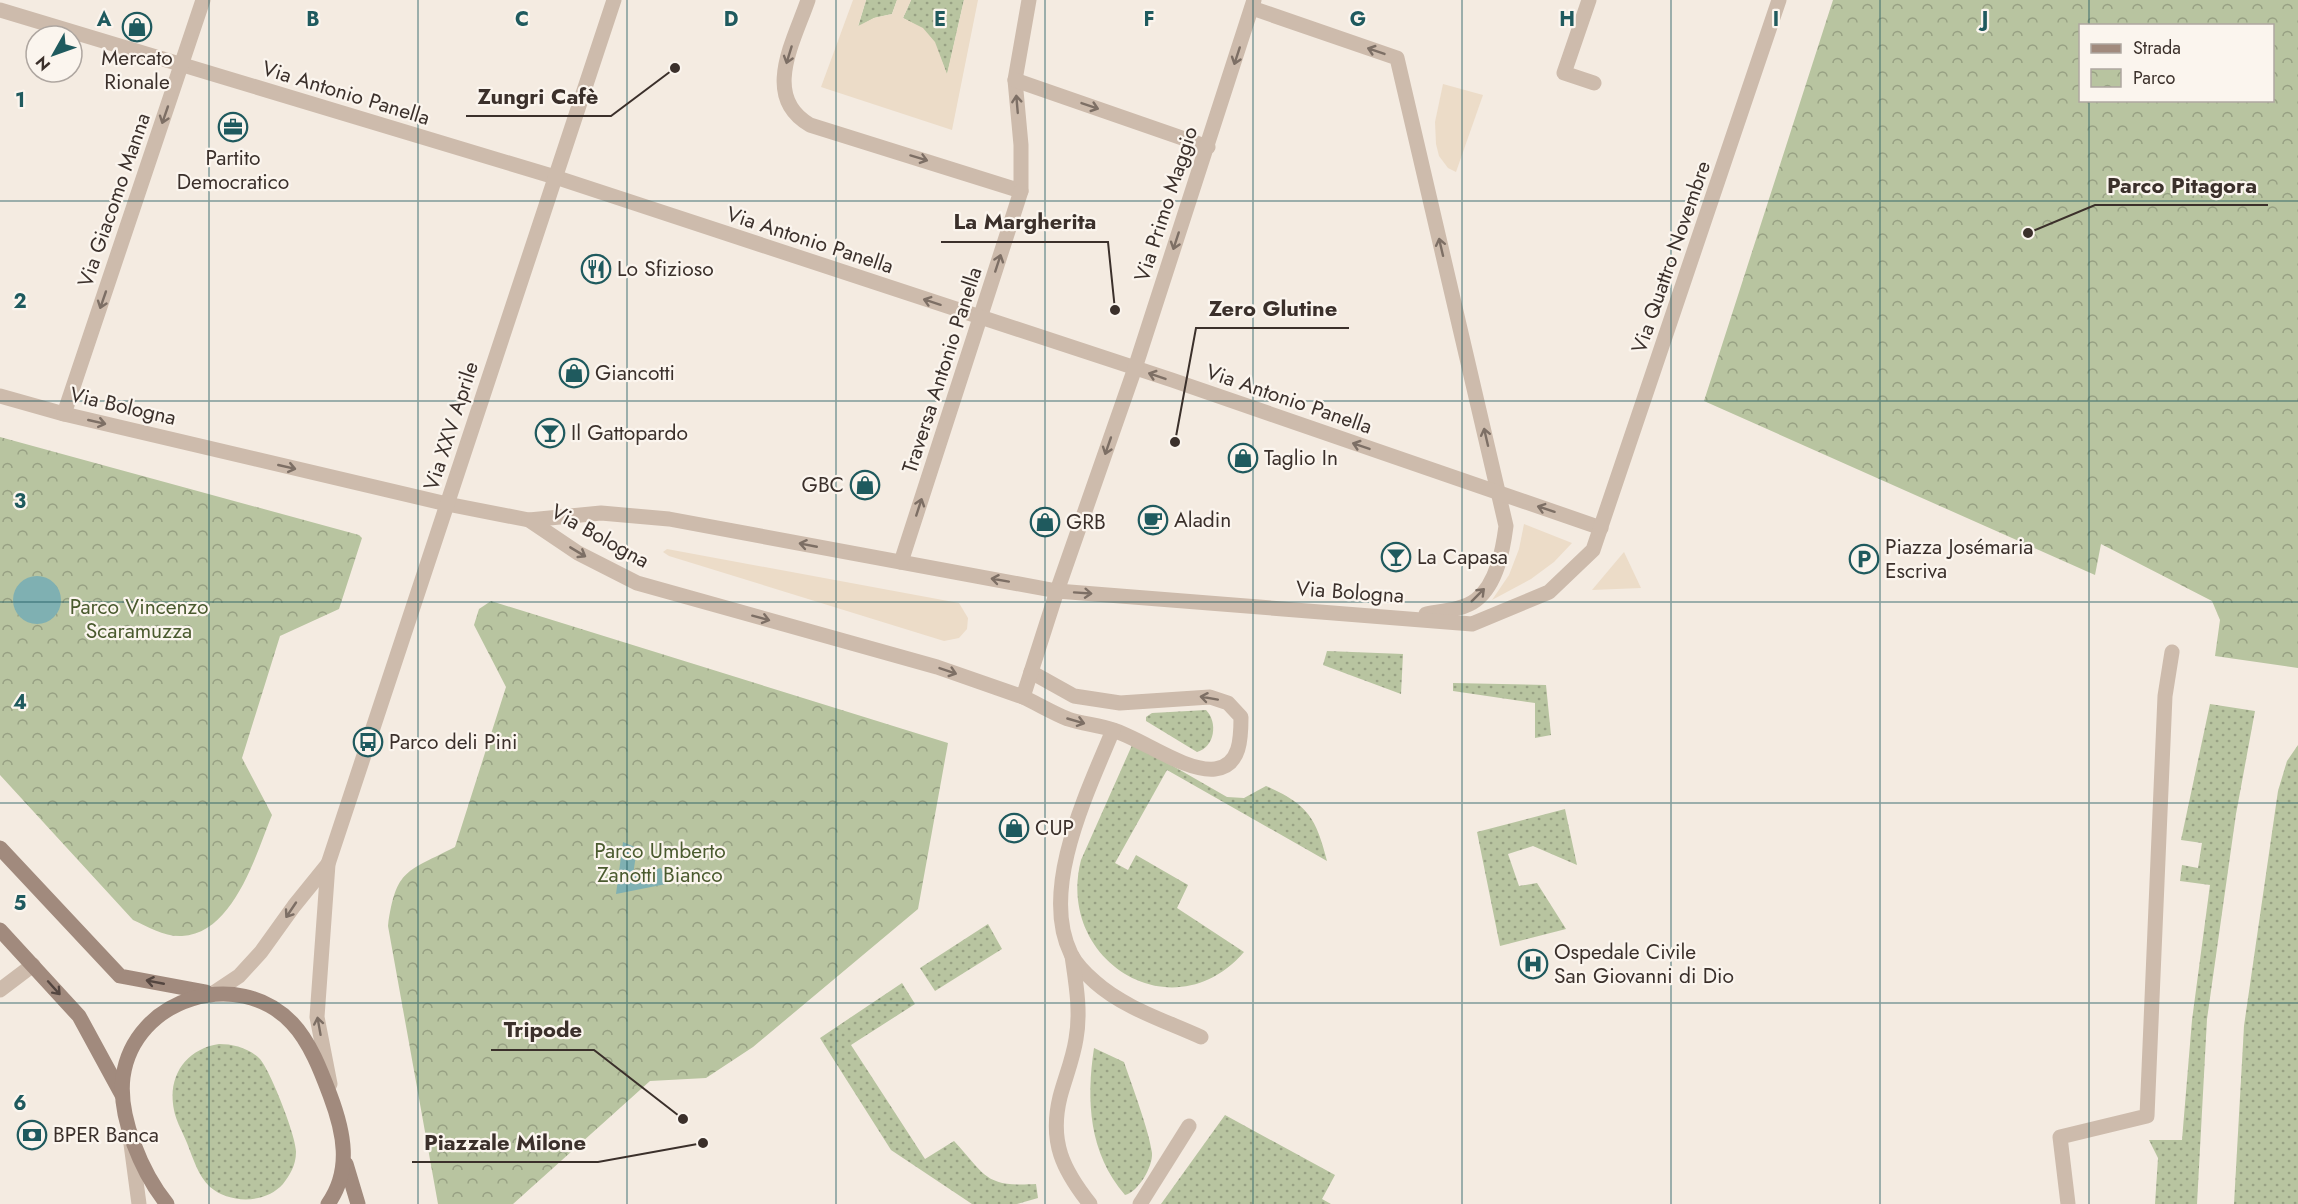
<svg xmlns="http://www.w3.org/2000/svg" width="2298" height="1204" viewBox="0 0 2298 1204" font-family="Jost,sans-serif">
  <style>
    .grass { fill: url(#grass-dots) }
    .park { fill: url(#park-crowns); fill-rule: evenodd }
    .plaza { fill: #ecdcc8 }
    .water { fill: #7fb0b2 }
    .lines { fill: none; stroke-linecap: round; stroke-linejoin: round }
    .lane { stroke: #cdbbac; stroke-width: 15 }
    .street { stroke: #cdbbac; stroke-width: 15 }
    .secondary { stroke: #a18a7d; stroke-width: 15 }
    .oneway { stroke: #7d6f65 }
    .oneway2 { stroke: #544640 }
    .grid { fill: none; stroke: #1f5a5e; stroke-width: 1.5; stroke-opacity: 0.55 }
    .labels { text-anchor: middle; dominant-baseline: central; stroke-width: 4.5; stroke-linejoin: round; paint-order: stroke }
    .poi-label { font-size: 21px; fill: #3b302b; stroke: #fbf5ee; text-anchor: start }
    .street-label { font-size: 21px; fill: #3b302b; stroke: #fbf5ee }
    .park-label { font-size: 21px; fill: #4a5a2e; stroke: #fbf5ee }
    .grid-label { font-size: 20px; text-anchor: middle; font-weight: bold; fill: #1f5a5e; stroke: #fbf5ee; stroke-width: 4.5; stroke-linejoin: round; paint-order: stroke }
    .leader { fill: none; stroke: #3b302b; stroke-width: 2 }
    .callout-dot { fill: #3b302b; stroke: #fbf5ee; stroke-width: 2 }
    .callout-label { font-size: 22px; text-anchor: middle; font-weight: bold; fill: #3b302b; stroke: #fbf5ee; stroke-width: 4.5; stroke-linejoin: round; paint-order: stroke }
  </style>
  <defs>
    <pattern id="grass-dots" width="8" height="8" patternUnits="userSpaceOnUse" patternTransform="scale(1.5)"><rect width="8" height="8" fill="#b8c4a0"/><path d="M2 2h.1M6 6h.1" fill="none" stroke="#97a083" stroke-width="1.8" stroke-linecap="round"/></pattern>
    <pattern id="park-crowns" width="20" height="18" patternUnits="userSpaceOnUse" patternTransform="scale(1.5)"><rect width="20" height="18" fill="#b8c4a0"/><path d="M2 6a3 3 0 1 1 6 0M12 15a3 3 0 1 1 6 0" fill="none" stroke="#97a083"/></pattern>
  </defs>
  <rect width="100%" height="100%" fill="#f4ebe1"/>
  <g class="grass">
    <polygon points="866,0 897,0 892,14 874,18 858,27"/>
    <path d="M911,0H964L947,75C936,45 932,33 903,18Z"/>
    <polygon points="1327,651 1403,654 1401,694 1323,665"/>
    <polygon points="1453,683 1546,685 1551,735 1535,738 1535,703 1453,691"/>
    <polygon points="2210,704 2255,711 2236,814 2207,1019 2197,1204 2155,1204 2158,1158 2149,1140 2182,1140 2192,1020 2210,885 2180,881 2182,865 2198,868 2202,843 2181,840"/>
    <path d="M1206,710C1218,722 1215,747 1197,752L1146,721V717L1152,713Z"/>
    <path d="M1133,743L1227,797L1244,798L1266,786C1307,804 1316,817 1327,861L1167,770L1115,863L1128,870L1136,855L1188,885L1177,908L1244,952C1173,1034 1055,961 1081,860Z"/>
    <polygon points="2298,745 2298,1204 2234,1204 2244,1026 2278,791 2287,761"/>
    <polygon points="1565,809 1577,865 1533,846 1508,854 1519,886 1537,883 1566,929 1500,946 1477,832"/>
    <polygon points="988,924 1002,949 935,991 920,968"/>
    <path d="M902,983L915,1004L851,1045L925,1159L954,1141C987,1177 985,1187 1036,1184L1038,1198L1017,1204H972L891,1150L820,1038Z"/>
    <path d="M219,1044C233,1044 249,1048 260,1059C270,1070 297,1138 296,1152C296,1165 290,1175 283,1184C265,1204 230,1204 210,1187C198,1176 193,1158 187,1143C183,1133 176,1121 174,1110C167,1076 186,1049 219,1044Z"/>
    <path d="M1094,1048L1124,1062C1132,1086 1149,1130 1152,1153C1153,1167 1138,1192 1125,1195C1089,1153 1086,1101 1094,1048Z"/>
    <polygon points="1225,1115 1335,1175 1322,1199 1331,1204 1161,1204"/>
  </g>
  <g class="park">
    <path d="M1833,0H2298V668L2215,656L2220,620L2212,601L2101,544L2095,575L1704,401ZM2080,26H2272V100H2080Z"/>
    <path d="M0,437L359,535L362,538L339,609L280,636L242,758L272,815C256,854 234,933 182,936C165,937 148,927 133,920L0,775Z"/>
    <path d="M491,601L948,743L918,909L753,1047L706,1078L650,1081L513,1204H438L388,926C396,868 407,872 455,847L506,687L474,625L479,609Z"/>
  </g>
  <g class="plaza">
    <polygon points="853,0 866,0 858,26 874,18 892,14 897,0 911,0 903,18 923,28 935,42 947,74 964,0 978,0 952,130 821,87"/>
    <polygon points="1443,84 1483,95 1456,172 1448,168 1439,156 1436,144 1435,122"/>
    <polygon points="1524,524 1572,543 1554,562 1531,579 1492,600 1509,575 1519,549"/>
    <polygon points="667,549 959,603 968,618 967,629 959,638 944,641 669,556 663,552"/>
    <polygon points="1624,552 1641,588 1592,590"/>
  </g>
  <g class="water">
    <circle cx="37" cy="600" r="24"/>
    <polygon points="623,842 637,848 633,875 661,868 666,884 616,894"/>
  </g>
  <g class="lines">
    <g class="lane">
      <path d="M808,0C794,41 761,97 810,125L1021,191V145L1015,80L1029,0"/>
      <polyline points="1589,0 1564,73 1594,83"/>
      <polyline points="1015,80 1208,147"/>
      <polyline points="980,318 1021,191"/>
      <path d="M1023,697C1038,704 1053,713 1068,719C1083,724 1099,725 1113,730C1142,739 1185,772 1215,769C1241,766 1241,737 1241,717L1228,703L1210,697L1120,703L1074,696L1031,672"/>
      <path d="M1113,730C1088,791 1039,889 1071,954C1076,964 1087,975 1095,982C1124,1008 1166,1021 1201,1037"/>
      <path d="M1072,956C1076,984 1081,1011 1076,1039C1073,1059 1065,1078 1060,1097C1049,1142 1063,1170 1090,1204"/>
      <polyline points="0,990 33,965"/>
      <polyline points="1140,1204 1189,1126"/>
      <polyline points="2068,1204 2060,1137 2147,1116 2165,696 2172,652"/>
    </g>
    <g class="street">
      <path d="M1252,8L1397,58L1506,526C1503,549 1497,584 1476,600C1463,610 1442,611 1426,614"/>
      <polyline points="0,10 555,177 1172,380 1601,528"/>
      <polyline points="0,396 64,414 447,504 529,520 601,513 669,519 1057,591 1135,368 1254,0"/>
      <polyline points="64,414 203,0"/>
      <polyline points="529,520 578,553 637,583 937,667 1023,697 1057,591 1472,624 1549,592 1593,550 1779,0"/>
      <polyline points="901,562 980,318"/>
      <polyline points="212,994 239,976 261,952 294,906 328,864"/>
      <polyline points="330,1084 317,1017 328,864 614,0"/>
      <polyline points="131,1144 139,1204"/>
    </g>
    <g class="secondary">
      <polyline points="0,848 120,976 206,992"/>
      <polyline points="0,930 79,1016 122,1095"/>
      <polyline points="346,1164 358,1204"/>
      <path d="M167,1204C142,1173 118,1117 123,1077C134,998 238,966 292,1023C310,1042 321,1071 330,1095C344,1132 352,1170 328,1204"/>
    </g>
  </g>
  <defs><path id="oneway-shaft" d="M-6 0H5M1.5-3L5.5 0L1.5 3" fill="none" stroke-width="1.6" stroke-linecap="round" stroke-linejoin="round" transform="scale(1.5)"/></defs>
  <g class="oneway">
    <use href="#oneway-shaft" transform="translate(1376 51) rotate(-161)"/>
    <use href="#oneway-shaft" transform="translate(789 55) rotate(107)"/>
    <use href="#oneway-shaft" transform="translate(1237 56) rotate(108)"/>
    <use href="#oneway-shaft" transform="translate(1017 104) rotate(-95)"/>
    <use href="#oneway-shaft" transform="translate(1090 106) rotate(19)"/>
    <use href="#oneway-shaft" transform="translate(165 115) rotate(109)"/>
    <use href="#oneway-shaft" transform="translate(919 158) rotate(17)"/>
    <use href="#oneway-shaft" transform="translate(1176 241) rotate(108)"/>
    <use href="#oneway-shaft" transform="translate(1441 247) rotate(-103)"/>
    <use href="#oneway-shaft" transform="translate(998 263) rotate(-72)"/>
    <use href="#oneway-shaft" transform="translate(103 300) rotate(109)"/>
    <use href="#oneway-shaft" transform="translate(932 302) rotate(-162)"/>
    <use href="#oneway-shaft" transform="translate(1157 376) rotate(-161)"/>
    <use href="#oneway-shaft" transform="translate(97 422) rotate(13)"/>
    <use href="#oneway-shaft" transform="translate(1486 437) rotate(-103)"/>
    <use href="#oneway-shaft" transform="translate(1108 446) rotate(109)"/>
    <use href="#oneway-shaft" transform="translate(1361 446) rotate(-161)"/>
    <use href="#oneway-shaft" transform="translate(287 467) rotate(13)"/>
    <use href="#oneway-shaft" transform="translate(919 507) rotate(-72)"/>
    <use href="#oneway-shaft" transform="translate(1546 509) rotate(-162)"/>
    <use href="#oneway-shaft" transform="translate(808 545) rotate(-169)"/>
    <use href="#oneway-shaft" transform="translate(578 552) rotate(31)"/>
    <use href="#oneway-shaft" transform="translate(1000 580) rotate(-170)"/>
    <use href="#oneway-shaft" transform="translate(1083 593) rotate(4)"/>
    <use href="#oneway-shaft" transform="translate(1478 595) rotate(-45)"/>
    <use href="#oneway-shaft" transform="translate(761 618) rotate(15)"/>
    <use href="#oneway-shaft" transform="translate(948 671) rotate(19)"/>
    <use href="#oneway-shaft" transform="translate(1209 698) rotate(-170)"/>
    <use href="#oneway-shaft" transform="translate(1076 721) rotate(16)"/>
    <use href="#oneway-shaft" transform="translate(291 910) rotate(124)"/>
    <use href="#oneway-shaft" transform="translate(319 1026) rotate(-100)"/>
  </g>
  <g class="oneway2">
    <use href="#oneway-shaft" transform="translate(155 982) rotate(-169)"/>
    <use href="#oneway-shaft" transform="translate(54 988) rotate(48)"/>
  </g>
  <path class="grid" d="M209,0V1204M418,0V1204M627,0V1204M836,0V1204M1045,0V1204M1253,0V1204M1462,0V1204M1671,0V1204M1880,0V1204M2089,0V26M2089,100V1204M0,201H2298M0,401H2298M0,602H2298M0,803H2298M0,1003H2298"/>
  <defs>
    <g id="shop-ring" transform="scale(1.5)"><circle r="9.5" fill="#fbf5ee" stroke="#1f5a5e" stroke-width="1.5"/><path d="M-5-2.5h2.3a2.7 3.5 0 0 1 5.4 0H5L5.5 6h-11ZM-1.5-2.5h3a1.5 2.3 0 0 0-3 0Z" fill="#1f5a5e"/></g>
    <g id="office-ring" transform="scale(1.5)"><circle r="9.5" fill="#fbf5ee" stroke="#1f5a5e" stroke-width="1.5"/><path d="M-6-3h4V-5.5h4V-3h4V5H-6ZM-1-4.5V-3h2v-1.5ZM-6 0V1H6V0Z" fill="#1f5a5e"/></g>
    <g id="restaurant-ring" transform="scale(1.5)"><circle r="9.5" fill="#fbf5ee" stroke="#1f5a5e" stroke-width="1.5"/><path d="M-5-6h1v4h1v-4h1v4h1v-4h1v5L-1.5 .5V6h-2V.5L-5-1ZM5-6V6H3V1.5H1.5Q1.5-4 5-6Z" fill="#1f5a5e"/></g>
    <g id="bar-ring" transform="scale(1.5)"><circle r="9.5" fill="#fbf5ee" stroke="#1f5a5e" stroke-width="1.5"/><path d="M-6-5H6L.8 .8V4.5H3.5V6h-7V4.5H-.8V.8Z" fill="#1f5a5e"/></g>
    <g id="cafe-ring" transform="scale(1.5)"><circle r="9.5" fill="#fbf5ee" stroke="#1f5a5e" stroke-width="1.5"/><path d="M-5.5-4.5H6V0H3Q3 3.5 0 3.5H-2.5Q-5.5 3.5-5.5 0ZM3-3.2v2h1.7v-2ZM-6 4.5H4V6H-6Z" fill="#1f5a5e"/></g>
    <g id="parking-ring" transform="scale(1.5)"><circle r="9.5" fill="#fbf5ee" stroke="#1f5a5e" stroke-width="1.5"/><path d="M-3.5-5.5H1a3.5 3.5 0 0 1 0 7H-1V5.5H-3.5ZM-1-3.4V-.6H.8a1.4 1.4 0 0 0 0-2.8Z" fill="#1f5a5e"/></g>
    <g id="bus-ring" transform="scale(1.5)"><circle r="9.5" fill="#fbf5ee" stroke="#1f5a5e" stroke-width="1.5"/><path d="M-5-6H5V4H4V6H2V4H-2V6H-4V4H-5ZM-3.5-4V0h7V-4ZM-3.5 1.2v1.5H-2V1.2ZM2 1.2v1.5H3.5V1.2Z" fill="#1f5a5e"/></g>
    <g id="hospital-ring" transform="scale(1.5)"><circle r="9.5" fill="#fbf5ee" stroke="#1f5a5e" stroke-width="1.5"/><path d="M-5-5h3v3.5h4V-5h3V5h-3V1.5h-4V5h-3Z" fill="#1f5a5e"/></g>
    <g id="bank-ring" transform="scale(1.5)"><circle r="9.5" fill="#fbf5ee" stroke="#1f5a5e" stroke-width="1.5"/><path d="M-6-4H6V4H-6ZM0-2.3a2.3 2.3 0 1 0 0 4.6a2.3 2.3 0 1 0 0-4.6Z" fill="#1f5a5e"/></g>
  </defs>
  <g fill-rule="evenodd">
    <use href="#shop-ring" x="137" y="27"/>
    <use href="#office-ring" x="233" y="127"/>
    <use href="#restaurant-ring" x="596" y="269"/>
    <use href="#shop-ring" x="574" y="373"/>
    <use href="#bar-ring" x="550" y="433"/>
    <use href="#shop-ring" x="1243" y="458"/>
    <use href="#shop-ring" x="865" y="485"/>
    <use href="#cafe-ring" x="1153" y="520"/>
    <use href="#shop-ring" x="1045" y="522"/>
    <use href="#bar-ring" x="1396" y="557"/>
    <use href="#parking-ring" x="1864" y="559"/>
    <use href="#bus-ring" x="368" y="742"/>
    <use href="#shop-ring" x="1014" y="828"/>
    <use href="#hospital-ring" x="1533" y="964"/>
    <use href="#bank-ring" x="32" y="1135"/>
  </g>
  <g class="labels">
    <g class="poi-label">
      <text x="137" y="58" text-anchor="middle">Mercato<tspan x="137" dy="24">Rionale</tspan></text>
      <text x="233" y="158" text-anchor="middle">Partito<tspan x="233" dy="24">Democratico</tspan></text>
      <text x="617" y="269">Lo Sfizioso</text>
      <text x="595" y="373">Giancotti</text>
      <text x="571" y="433">Il Gattopardo</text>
      <text x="1264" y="458">Taglio In</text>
      <text x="844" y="485" text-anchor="end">GBC</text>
      <text x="1174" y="520">Aladin</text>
      <text x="1066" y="522">GRB</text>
      <text x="1885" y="547">Piazza Josémaria<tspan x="1885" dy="24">Escriva</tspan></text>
      <text x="1417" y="557">La Capasa</text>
      <text x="389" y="742">Parco deli Pini</text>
      <text x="1035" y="828">CUP</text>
      <text x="1554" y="952">Ospedale Civile<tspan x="1554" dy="24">San Giovanni di Dio</tspan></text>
      <text x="53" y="1135">BPER Banca</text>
    </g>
    <g class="street-label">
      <text transform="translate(346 93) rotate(17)">Via Antonio Panella</text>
      <text transform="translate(114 200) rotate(-71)">Via Giacomo Manna</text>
      <text transform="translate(1166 204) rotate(-72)">Via Primo Maggio</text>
      <text transform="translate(810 240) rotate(18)">Via Antonio Panella</text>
      <text transform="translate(1671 257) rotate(-71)">Via Quattro Novembre</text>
      <text transform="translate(942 370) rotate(-72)">Traversa Antonio Panella</text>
      <text transform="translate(1289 399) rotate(19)">Via Antonio Panella</text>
      <text transform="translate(123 406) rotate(13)">Via Bologna</text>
      <text transform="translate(451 426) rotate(-72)">Via XXV Aprile</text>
      <text transform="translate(600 536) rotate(29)">Via Bologna</text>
      <text transform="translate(1350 592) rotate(4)">Via Bologna</text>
    </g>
    <g class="park-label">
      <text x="139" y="607">Parco Vincenzo<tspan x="139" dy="24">Scaramuzza</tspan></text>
      <text x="660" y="851">Parco Umberto<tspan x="660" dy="24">Zanotti Bianco</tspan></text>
    </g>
  </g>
  <g class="grid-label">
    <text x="104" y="26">A</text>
    <text x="313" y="26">B</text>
    <text x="522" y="26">C</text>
    <text x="731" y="26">D</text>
    <text x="940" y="26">E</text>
    <text x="1149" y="26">F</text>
    <text x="1358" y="26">G</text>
    <text x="1567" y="26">H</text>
    <text x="1776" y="26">I</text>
    <text x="1985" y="26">J</text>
    <text x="20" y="107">1</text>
    <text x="20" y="308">2</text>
    <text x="20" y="508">3</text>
    <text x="20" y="709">4</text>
    <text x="20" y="910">5</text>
    <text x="20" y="1110">6</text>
  </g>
  <path class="leader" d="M675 68L611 116H466M2028 233L2095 205H2268M1115 310L1108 242H941M1175 442L1196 328H1349M683 1119L594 1050H491M703 1143L598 1162H412"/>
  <g class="callout-dot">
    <circle cx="675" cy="68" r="6"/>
    <circle cx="2028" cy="233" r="6"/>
    <circle cx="1115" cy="310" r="6"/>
    <circle cx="1175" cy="442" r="6"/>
    <circle cx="683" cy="1119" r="6"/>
    <circle cx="703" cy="1143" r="6"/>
  </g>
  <g class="callout-label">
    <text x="538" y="104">Zungri Cafè</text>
    <text x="2182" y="193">Parco Pitagora</text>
    <text x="1025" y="229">La Margherita</text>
    <text x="1273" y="316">Zero Glutine</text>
    <text x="543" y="1037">Tripode</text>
    <text x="505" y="1150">Piazzale Milone</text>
  </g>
  <rect x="2079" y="24" width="195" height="78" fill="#fbf5ee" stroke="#aea6a0" stroke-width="1.5"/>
  <rect x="2091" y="44" width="30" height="9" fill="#a18a7d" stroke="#aea6a0" stroke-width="1.5"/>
  <text x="2133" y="54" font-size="18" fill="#3b302b">Strada</text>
  <rect x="2091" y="69" width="30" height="18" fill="url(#park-crowns)" stroke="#aea6a0" stroke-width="1.5"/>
  <text x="2133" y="84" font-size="18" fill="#3b302b">Parco</text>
  <g transform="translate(54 54) rotate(230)"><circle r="28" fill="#fbf5ee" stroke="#aea6a0" stroke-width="1.5"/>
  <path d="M0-4.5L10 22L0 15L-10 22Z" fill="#1f5a5e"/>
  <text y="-9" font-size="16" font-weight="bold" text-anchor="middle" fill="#3b302b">N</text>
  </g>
</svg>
